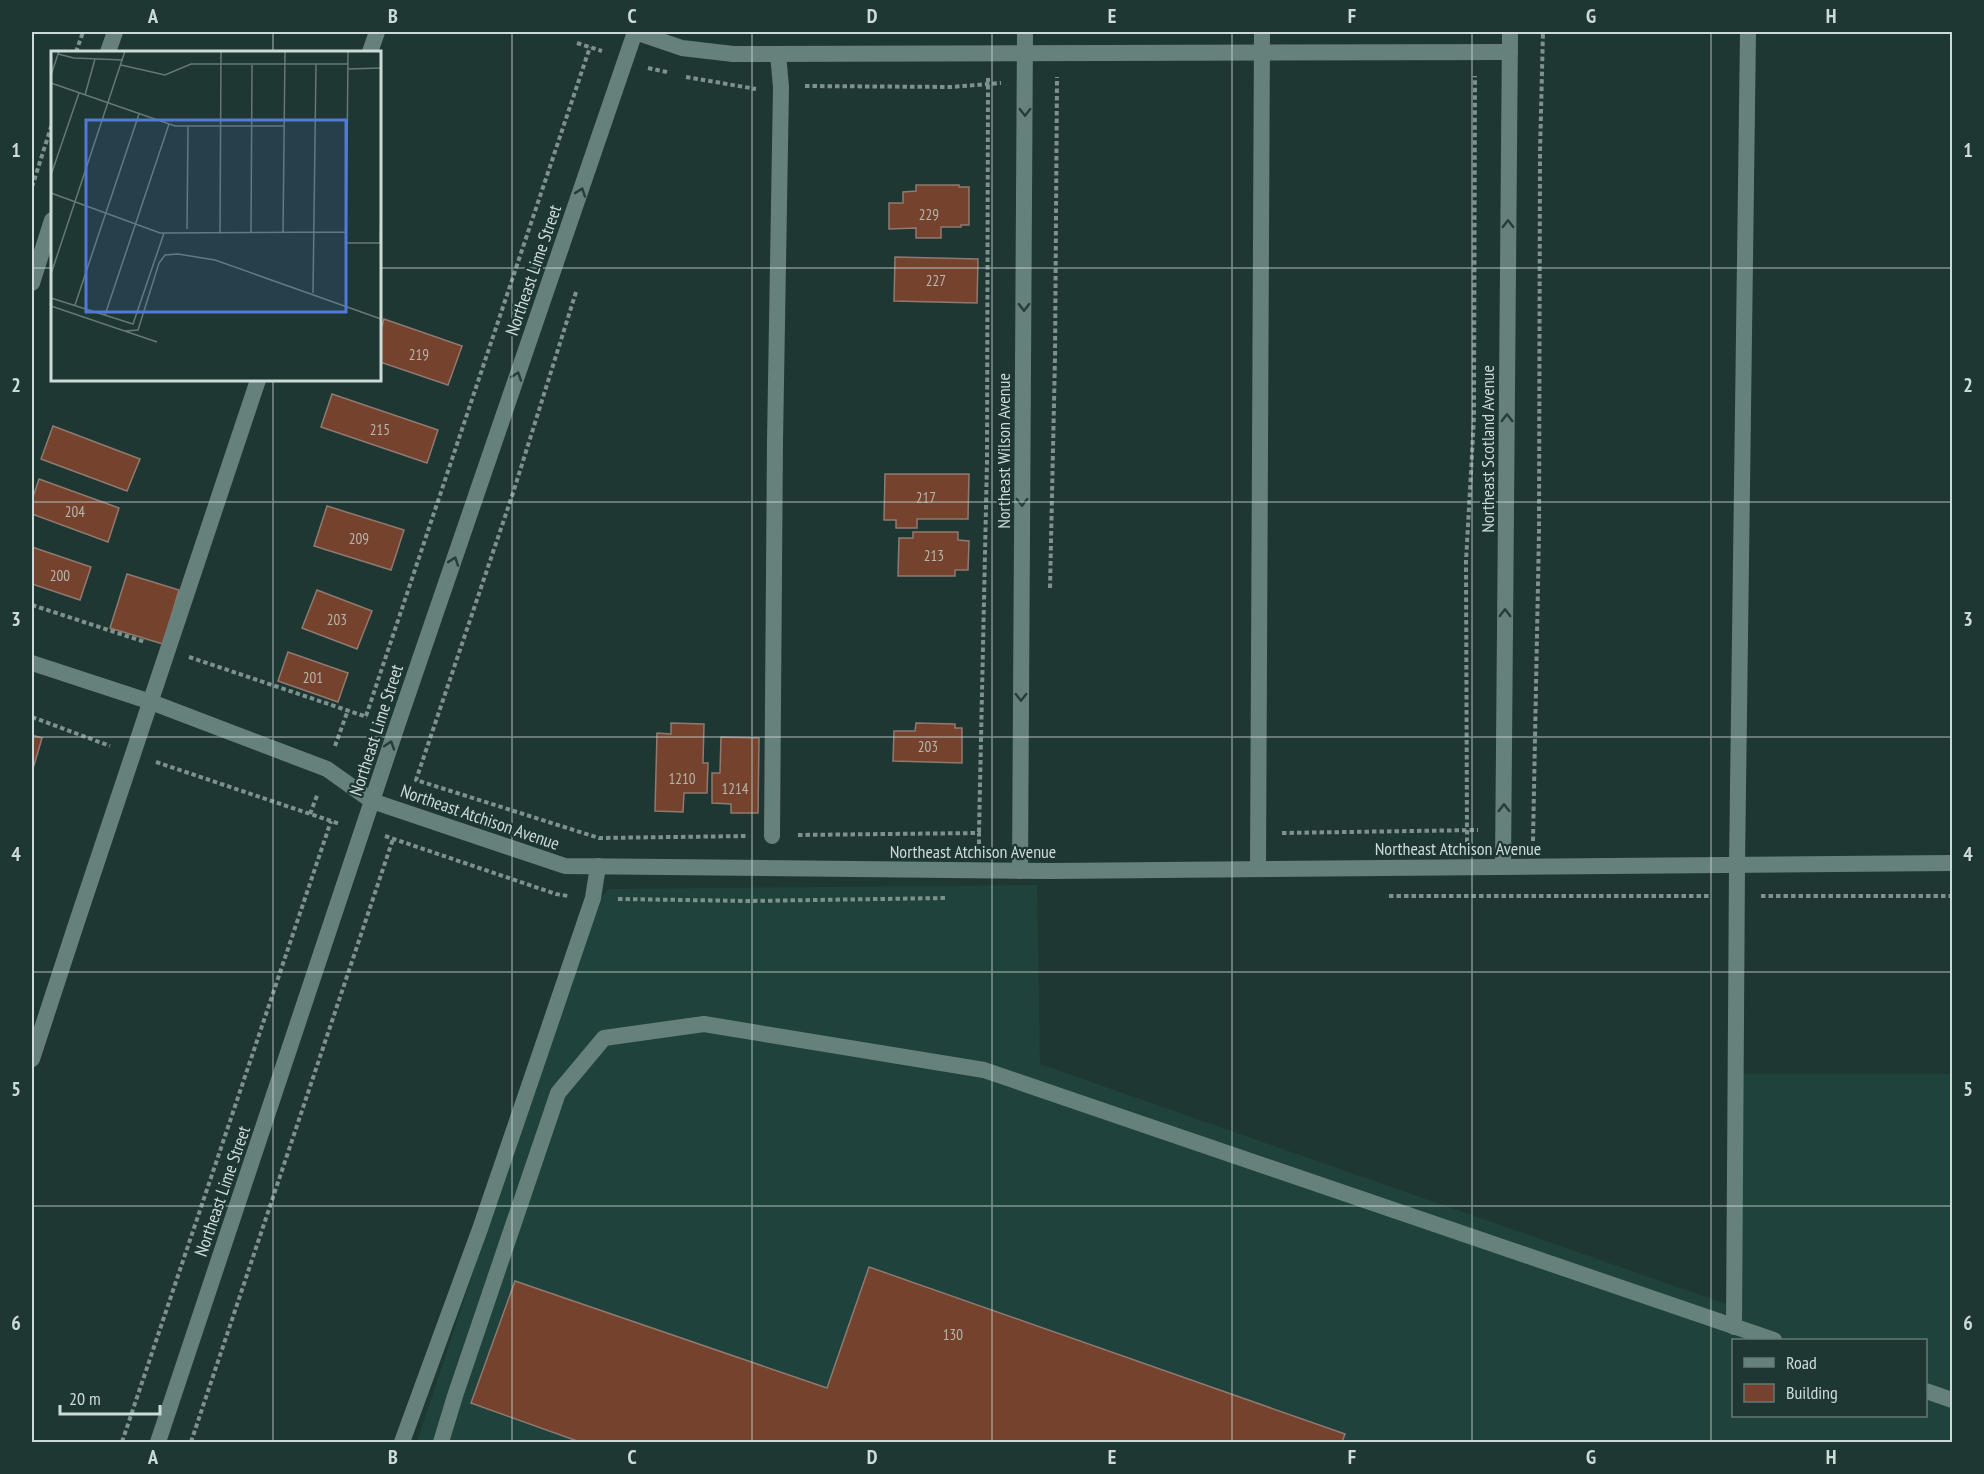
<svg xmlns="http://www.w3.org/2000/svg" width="1984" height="1474" viewBox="0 0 1984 1474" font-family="'PT Sans Narrow',sans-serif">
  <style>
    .built { fill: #1f423d; fill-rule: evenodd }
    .building { fill: #75422d; stroke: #907970; stroke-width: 1.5 }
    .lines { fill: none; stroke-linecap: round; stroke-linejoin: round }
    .path { stroke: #7d918d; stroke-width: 4; stroke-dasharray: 4.5 3; stroke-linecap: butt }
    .service { stroke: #66817c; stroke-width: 16 }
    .minor { stroke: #66817c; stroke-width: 16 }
    .oneway { stroke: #253e3a }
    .grid { fill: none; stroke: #ccdbd8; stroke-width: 1.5; stroke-opacity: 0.55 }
    .labels { text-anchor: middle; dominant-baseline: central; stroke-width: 4.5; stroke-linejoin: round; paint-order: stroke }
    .number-label { font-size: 15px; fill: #b6b5ad }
    .street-label { font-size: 18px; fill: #ccdbd8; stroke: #1e3733 }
    .inset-road { fill: none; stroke: #647975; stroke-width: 1.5 }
    .view { fill: #5278d8; fill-opacity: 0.15; stroke: #5278d8; stroke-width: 3 }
    .inset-edge { fill: none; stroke: #ccdbd8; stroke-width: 3 }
    .neatline { fill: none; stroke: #ccdbd8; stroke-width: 2 }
    .grid-label { font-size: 20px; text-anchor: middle; font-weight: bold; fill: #ccdbd8 }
  </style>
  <rect width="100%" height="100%" fill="#1e3733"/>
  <path class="built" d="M1037,885L1040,1064L1729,1305L1734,1074H1952V1442H417L594,906L609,889ZM1734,1340H1926V1416H1734Z"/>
  <g class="building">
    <polygon points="916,185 959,185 959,187 969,187 969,225 961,225 961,227 941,227 941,238 916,238 916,228 889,229 889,203 903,203 903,192 916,191"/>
    <polygon points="895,257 978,259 977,303 894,301"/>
    <polygon points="384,319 462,346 448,385 380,362 380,333"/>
    <polygon points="332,394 438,430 427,463 321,427"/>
    <polygon points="53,426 140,459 127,491 41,459"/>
    <polygon points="885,474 969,474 968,519 917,519 917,528 896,528 896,520 884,520"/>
    <polygon points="39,479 119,508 108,542 32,514 32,500"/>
    <polygon points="327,506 404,530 391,570 314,546"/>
    <polygon points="913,532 958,532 958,540 969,541 968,570 955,570 955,576 898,576 899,538 913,538"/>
    <polygon points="32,547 91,567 80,600 32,584"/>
    <polygon points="127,574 179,590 163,644 110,628"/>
    <polygon points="317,590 372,611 357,649 302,628"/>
    <polygon points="288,652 348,673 338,702 278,681"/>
    <polygon points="671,723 704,724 703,763 708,763 707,793 684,793 683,812 655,811 657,733 671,734"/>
    <polygon points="916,723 955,724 955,728 962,728 962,763 893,761 894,731 915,731"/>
    <polygon points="32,735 42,738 32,772"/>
    <polygon points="721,737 759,738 758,813 731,813 731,804 712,803 712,773 720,773"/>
    <polygon points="869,1267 1345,1434 1342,1442 580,1442 471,1403 515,1281 827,1388"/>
  </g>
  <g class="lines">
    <g class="path">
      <polyline points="577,43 602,51"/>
      <polyline points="76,52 83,32"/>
      <polyline points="648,68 667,72"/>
      <polyline points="686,77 756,89"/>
      <polyline points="805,86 951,87 1001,83"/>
      <polyline points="32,187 52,124"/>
      <polyline points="576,292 513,493 416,780 599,838 748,836"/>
      <polyline points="1050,588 1055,357 1057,77"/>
      <polyline points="32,605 145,642"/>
      <polyline points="189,657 367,717"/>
      <polyline points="366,716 590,47"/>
      <polyline points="32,717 110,746"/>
      <polyline points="335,746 348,710"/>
      <polyline points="156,762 340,824"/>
      <polyline points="310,814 318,793"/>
      <polyline points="979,832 987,461 988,78"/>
      <polyline points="1282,833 1478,830"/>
      <polyline points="798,835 979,833 979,844"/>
      <polyline points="385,836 556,894 568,896"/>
      <polyline points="1533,841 1539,532 1540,152 1543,32"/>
      <polyline points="1467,842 1466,561 1474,418 1475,76"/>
      <polyline points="1389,896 1711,896"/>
      <polyline points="1761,896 1952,896"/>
      <polyline points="618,899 749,901 946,898"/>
      <polyline points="122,1442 331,821"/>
      <polyline points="191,1442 393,839"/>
    </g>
    <g class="service">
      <polyline points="370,52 377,32"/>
      <polyline points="772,836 775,441 781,87 778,54"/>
      <polyline points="1258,869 1262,32"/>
      <path d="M32,1059C106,832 181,605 258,380"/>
      <polyline points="1734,1327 1737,865 1748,32"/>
      <polyline points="1926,1391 1952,1400"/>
      <polyline points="402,1442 480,1229 543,1045 593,898 598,866"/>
      <polyline points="441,1442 455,1396 558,1093 604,1038 704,1024 984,1070 1774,1340"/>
    </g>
    <g class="minor">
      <polyline points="108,52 115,32"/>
      <polyline points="32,283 52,220"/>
      <polyline points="32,663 151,702 327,769 372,801 565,866 1050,871 1952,863"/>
      <polyline points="1503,867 1510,32"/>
      <polyline points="1020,871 1025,32"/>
      <polyline points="158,1442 397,726 635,32 682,48 733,54 1510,52"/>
    </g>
  </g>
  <defs><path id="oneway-chevron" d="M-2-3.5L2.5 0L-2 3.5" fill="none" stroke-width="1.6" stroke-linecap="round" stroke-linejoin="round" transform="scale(1.5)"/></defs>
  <g class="oneway">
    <use href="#oneway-chevron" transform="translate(1025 112) rotate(90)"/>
    <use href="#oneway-chevron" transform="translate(581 192) rotate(-71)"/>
    <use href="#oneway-chevron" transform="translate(1508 224) rotate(-90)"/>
    <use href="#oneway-chevron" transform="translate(1024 307) rotate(90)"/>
    <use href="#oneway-chevron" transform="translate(517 376) rotate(-71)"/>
    <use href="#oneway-chevron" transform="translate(1507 418) rotate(-90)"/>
    <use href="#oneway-chevron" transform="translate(1022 502) rotate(90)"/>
    <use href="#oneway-chevron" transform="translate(454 561) rotate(-71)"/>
    <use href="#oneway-chevron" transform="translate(1505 613) rotate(-90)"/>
    <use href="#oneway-chevron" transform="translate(1021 697) rotate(90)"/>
    <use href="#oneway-chevron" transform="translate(390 745) rotate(-72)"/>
    <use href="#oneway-chevron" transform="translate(1504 808) rotate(-90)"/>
  </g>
  <path class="grid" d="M273,32V52M512,32V1442M752,32V1442M992,32V1442M1232,32V1442M1472,32V1442M1711,32V1442M32,268H52M380,268H1952M273,380V1442M32,502H1952M32,737H1952M32,972H1952M32,1206H1952"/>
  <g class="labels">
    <g class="number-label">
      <text x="929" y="214">229</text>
      <text x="936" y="280">227</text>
      <text x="419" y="354">219</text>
      <text x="380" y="429">215</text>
      <text x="926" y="497">217</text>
      <text x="75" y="511">204</text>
      <text x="359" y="538">209</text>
      <text x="934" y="555">213</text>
      <text x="60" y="575">200</text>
      <text x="337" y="619">203</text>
      <text x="313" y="677">201</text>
      <text x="928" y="746">203</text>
      <text x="682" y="778">1210</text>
      <text x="735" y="788">1214</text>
      <text x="953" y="1334">130</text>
    </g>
    <g class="street-label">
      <text transform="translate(533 270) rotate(-71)">Northeast Lime Street</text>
      <text transform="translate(1487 449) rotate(-90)">Northeast Scotland Avenue</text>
      <text transform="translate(1003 451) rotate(-90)">Northeast Wilson Avenue</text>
      <text transform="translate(376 730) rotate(-72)">Northeast Lime Street</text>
      <text transform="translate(480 817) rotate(19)">Northeast Atchison Avenue</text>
      <text x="1458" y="848">Northeast Atchison Avenue</text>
      <text x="973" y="851">Northeast Atchison Avenue</text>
      <text transform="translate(222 1191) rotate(-71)">Northeast Lime Street</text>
    </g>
  </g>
  <g transform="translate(51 51)">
    <rect width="330" height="330" fill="#1e3733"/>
    <path class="inset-road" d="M7,3L23,7L72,9M70,14L114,24L140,13H297M297,18L330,17M0,24L8,0M0,32L124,75H233M34,44L44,8M0,124L28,42M0,142L109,182L295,181M136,178L137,76M200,182L201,14M232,182L234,0M169,183L170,0M295,192H330M329,192L330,159M0,223L74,0M295,224L297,0M262,242L265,13M0,247L82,273L113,182M24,254L88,63M0,255L106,291M54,264L118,73M74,280L87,279L108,212L114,204L127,203L164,209L330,268"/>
    <path class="view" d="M35,69H295V261H35Z"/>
    <rect width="330" height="330" class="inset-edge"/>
  </g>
  <rect width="1984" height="1474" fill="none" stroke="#1e3733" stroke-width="66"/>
  <rect x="1732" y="1339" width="195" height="78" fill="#1e3733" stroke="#647975" stroke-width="1.5"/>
  <rect x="1744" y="1358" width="30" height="9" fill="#66817c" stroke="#647975" stroke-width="1.5"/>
  <text x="1786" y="1369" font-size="18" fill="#ccdbd8">Road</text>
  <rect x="1744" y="1384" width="30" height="18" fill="#75422d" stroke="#647975" stroke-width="1.5"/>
  <text x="1786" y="1399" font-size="18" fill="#ccdbd8">Building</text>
  <path d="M60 1405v9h100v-9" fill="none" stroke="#ccdbd8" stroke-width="3"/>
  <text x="69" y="1405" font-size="18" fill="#ccdbd8" stroke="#1e3733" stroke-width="4.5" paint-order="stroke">20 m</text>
  <rect x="33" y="33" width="1918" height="1408" class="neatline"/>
  <g class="grid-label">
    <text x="153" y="23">A</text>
    <text x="393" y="23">B</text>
    <text x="632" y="23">C</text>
    <text x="872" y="23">D</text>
    <text x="1112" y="23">E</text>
    <text x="1352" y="23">F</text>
    <text x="1591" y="23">G</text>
    <text x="1831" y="23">H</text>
    <text x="16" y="157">1</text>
    <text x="1968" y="157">1</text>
    <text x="16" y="392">2</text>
    <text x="1968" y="392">2</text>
    <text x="16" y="626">3</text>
    <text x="1968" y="626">3</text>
    <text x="16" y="861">4</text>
    <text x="1968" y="861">4</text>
    <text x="16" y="1096">5</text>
    <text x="1968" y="1096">5</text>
    <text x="16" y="1330">6</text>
    <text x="1968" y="1330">6</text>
    <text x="153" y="1464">A</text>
    <text x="393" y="1464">B</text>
    <text x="632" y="1464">C</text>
    <text x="872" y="1464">D</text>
    <text x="1112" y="1464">E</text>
    <text x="1352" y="1464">F</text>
    <text x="1591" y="1464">G</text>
    <text x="1831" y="1464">H</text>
  </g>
</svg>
